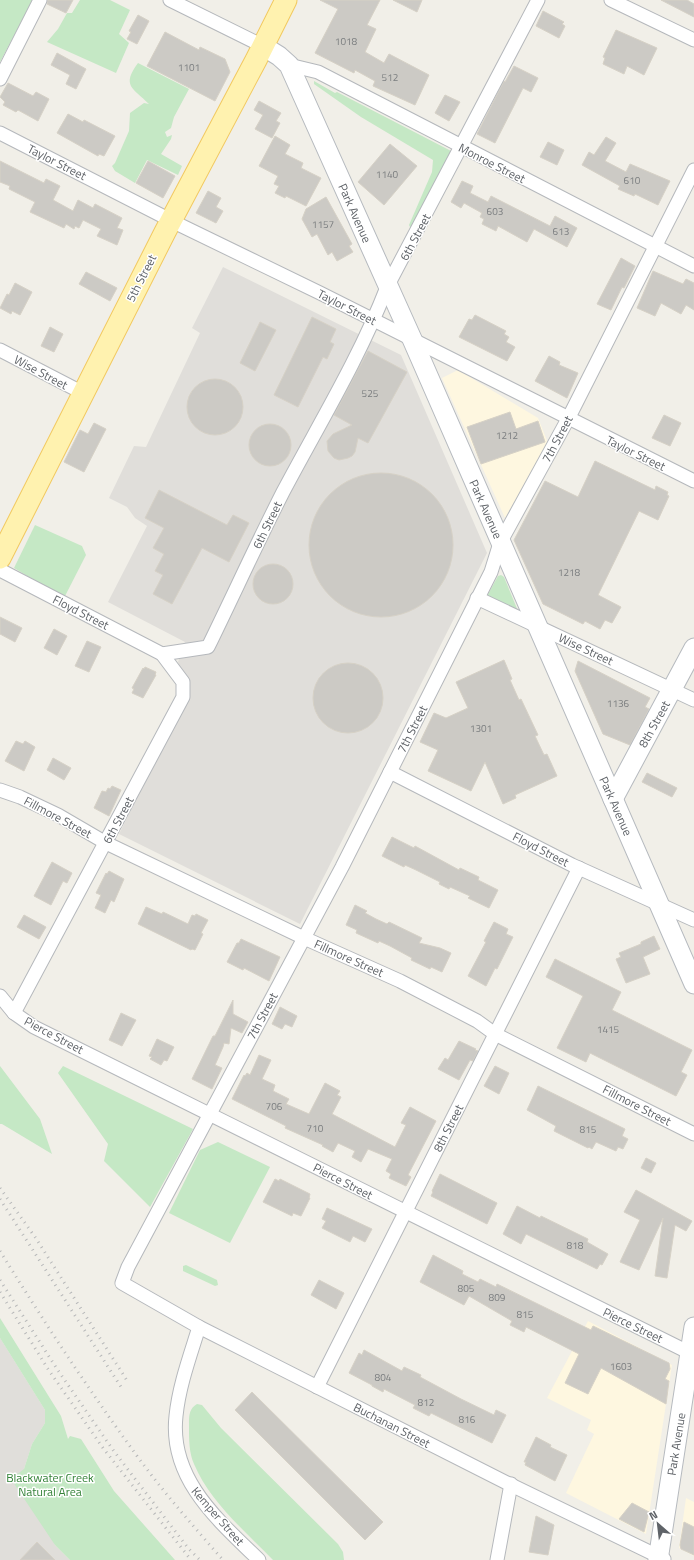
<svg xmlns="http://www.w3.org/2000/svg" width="694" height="1560" viewBox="0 0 694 1560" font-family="'Titillium Web',sans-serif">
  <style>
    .commercial { fill: #fef7e0 }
    .industrial { fill: #e0deda }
    .green { fill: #c5e8c5 }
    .building { fill: #cccac5; stroke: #d6d1c6 }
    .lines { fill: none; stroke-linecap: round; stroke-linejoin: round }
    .street-casing { stroke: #b5b8bc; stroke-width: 15 }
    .secondary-casing { stroke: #b6babf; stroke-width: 21 }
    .primary-casing { stroke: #f2c960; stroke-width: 23 }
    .street { stroke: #fff; stroke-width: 13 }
    .secondary { stroke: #fff; stroke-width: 19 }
    .primary { stroke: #fff2af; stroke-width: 21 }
    .rail { stroke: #b6b7b8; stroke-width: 3; stroke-dasharray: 1 5; stroke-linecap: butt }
    .labels { text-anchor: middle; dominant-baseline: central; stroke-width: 3; stroke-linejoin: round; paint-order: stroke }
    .number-label { font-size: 10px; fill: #7a7d7f }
    .street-label { font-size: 12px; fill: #5f6368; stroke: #fff }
    .park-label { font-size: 12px; fill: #348238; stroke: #fff }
  </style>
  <rect width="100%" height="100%" fill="#f1efe8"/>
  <g class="commercial">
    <polygon points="458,370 538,418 548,443 505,518 442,378"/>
    <polygon points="588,1321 672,1365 646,1534 566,1493 594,1434 587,1430 591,1420 547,1398"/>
    <polygon points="686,1498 694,1502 694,1556 679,1548"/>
  </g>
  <g class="industrial">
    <polygon points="223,267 401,355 487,553 300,924 119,834 188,695 178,662 185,642 108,602 147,526 135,518 127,507 109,498 134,446 146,447 200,333 192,328"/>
    <polygon points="0,1338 45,1410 45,1423 32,1444 24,1469 55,1545 70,1560 0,1560"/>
  </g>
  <g class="green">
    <polygon points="0,0 33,0 0,62"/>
    <polygon points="80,0 110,0 130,10 119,34 129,43 116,73 47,42 58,29 67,13 72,13"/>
    <path d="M138,63L189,89L174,117L171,128L165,132L167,137L172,135L171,139L161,154L182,166L178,175L147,160L135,183L115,171L112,166L115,163L129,131L130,113L144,103L149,104C133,88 121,86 138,63Z"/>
    <polygon points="314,81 335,93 337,92 453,152 411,229 409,225 432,172 433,160 361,117 314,84"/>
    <polygon points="35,525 82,546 86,555 64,598 14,568"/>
    <polygon points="501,575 504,577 518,611 487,596 498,576"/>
    <polygon points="0,1066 40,1119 52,1154 2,1124 0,1124"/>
    <polygon points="63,1066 193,1129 150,1207 104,1161 108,1144 58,1073"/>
    <polygon points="218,1142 270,1167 230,1243 169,1213 200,1150"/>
    <polygon points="186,1265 217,1280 218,1285 215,1286 183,1271 183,1266"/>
    <polygon points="0,1318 61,1416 68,1439 70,1436 81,1439 114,1491 175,1560 70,1560 55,1545 11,1479 24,1469 32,1444 45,1423 45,1410 0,1338"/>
    <path d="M197,1404L202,1405L221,1428L338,1544L343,1552L344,1560H273C245,1531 210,1502 194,1464C189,1453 189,1439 189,1428C189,1418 188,1409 197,1404Z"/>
  </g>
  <g class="building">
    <polygon points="48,0 73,0 66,13 47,4"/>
    <polygon points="320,0 380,0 367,25 376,29 365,52 384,63 389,54 429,75 415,105 373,86 375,81 355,70 354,73 315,53 338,9"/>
    <polygon points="393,0 422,0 417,12"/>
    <polygon points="661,0 687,0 694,4 694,17"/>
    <polygon points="543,11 564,22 562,24 565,26 559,38 536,26"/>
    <polygon points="138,15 149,21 137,44 127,39 131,32 129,31"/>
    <polygon points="616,30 657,48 644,75 627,66 624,74 603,64 605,58 603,57"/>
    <polygon points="165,32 199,50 200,47 225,59 230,72 215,101 147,66"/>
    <polygon points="57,53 86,69 76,89 66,84 70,75 51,65"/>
    <polygon points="514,66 538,78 531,92 523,88 495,143 477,134 504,81 505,82"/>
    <polygon points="8,83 33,96 36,92 49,99 38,121 18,110 16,112 3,105 5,102 0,97"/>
    <polygon points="445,95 460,102 449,121 435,113"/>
    <polygon points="259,101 281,113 276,121 280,123 272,138 255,129 263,115 254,110"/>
    <polygon points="68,114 83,122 84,120 115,136 104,156 99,154 98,156 57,133"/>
    <polygon points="275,136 290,145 285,154 303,163 301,168 321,178 306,206 286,196 285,198 275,193 279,186 274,184 278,176 259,166"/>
    <polygon points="606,137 616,143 605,161 626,172 630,164 670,181 658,205 635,194 634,196 618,189 620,186 582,165 589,152 594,155"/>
    <polygon points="548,142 564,150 557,165 540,157"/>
    <polygon points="390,144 417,166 384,205 358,182"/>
    <polygon points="0,161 44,183 46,179 60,186 53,200 73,211 78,200 93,208 95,204 122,218 117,228 123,230 117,245 97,236 101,229 83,220 79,228 75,226 74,229 66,224 64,228 30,212 35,202 9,189 10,186 0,182"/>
    <polygon points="148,161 175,176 163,198 136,183"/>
    <polygon points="462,181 473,186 470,193 488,202 491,196 550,226 555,216 577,228 567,247 534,229 527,242 498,226 496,231 482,224 484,219 480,217 482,213 464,203 461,208 451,202"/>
    <polygon points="208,191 221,198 216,207 223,211 216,223 196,213"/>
    <polygon points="326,197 352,244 349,246 353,252 337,261 332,252 328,255 317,234 312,237 302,219 306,209"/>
    <polygon points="621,258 635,266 624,288 622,287 611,310 597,304"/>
    <polygon points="653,271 683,284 686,279 694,283 694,310 686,305 681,314 661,303 655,316 637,308"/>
    <polygon points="86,272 117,288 110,301 79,284"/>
    <polygon points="15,283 32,292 20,315 12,311 11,314 0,308 7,294 9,295"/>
    <polygon points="475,315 506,331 504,334 509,337 506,342 515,347 507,361 459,337 469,319 472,320"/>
    <polygon points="312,317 336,329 330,342 334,344 327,359 323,357 298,407 274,395"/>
    <polygon points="260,322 276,330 255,371 240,363"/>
    <polygon points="50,327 63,334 54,352 41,346"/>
    <polygon points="368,351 407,372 368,443 358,438 355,452 352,456 348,458 339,460 334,458 328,451 327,441 333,434 352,425 334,415"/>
    <polygon points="549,356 560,362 559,365 578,373 567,398 535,381"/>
    <circle cx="215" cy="407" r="28"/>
    <polygon points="510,412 516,429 538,421 545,442 481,464 467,427"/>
    <polygon points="664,415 681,423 670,446 652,438"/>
    <polygon points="94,423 106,429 84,472 64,462 80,430 88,434"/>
    <circle cx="270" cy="445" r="21"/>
    <polygon points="595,461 655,490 656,486 668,492 667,495 669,496 658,520 639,511 598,595 621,607 612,623 605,620 600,629 585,621 583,624 543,604 514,540 545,481 578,497"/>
    <circle cx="381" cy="545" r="72"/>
    <polygon points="159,490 227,525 233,515 249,523 229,562 202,548 172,604 153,594 163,575 155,571 164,554 153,548 164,528 145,518"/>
    <circle cx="273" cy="584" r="20"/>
    <polygon points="0,617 22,628 15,642 0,634"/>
    <polygon points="54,629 67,636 57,655 44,648"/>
    <polygon points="87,641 101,647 89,672 75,666"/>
    <polygon points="504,660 512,679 510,680 519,700 521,699 538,735 535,736 544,755 547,754 557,776 515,795 516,798 503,804 485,762 471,791 428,771 438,750 420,742 434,713 446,718 468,708 456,682"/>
    <polygon points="578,661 650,698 645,707 649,709 630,745 603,734 575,671"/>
    <circle cx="348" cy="698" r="35"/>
    <polygon points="145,667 156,672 155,675 156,675 143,698 132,693 134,689 132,688 143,668 144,669"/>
    <polygon points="16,741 23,744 25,741 35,747 24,771 5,761"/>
    <polygon points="53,758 71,768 64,780 47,770"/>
    <polygon points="647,773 677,788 672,797 642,782"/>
    <polygon points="112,786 121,790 109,816 94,808 102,791 106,792 108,788 110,789"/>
    <polygon points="392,837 414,848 415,846 459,870 460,868 479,877 478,880 498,890 489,908 468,898 470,896 450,887 449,889 439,884 440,882 416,870 405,865 404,867 382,856"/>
    <polygon points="52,862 72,873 67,883 63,881 51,905 34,896"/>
    <polygon points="109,871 124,879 114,902 111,900 105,913 95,908 101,895 96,893 106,873 107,874"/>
    <polygon points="355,905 367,911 365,913 376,919 387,924 389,922 422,938 419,943 440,948 451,953 442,972 431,967 430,969 411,960 412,958 390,946 379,941 378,943 356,933 357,930 346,925"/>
    <polygon points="146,907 162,914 163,912 188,924 192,915 195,916 196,914 208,920 201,933 203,934 195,950 192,949 191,950 138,924"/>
    <polygon points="24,915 46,927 39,939 17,927"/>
    <polygon points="494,922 508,929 506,934 513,937 497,969 495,968 486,986 468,976 486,942 484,941"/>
    <polygon points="654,936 660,949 643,957 650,974 626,983 616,959 621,957 619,953 641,944 641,942"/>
    <polygon points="241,939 280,957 269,981 244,968 243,970 227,962 237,943 239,943"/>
    <polygon points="555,959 621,992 612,1010 692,1050 681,1072 687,1075 676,1096 590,1053 586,1062 557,1048 583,996 546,977"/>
    <polygon points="233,1000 233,1014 248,1022 242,1033 231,1028 229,1044 224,1043 223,1047 215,1065 222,1068 212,1089 192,1079 213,1036 215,1036"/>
    <polygon points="280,1007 297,1016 292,1027 285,1024 282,1029 272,1024"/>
    <polygon points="121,1013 136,1020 122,1046 109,1040"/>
    <polygon points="157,1039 174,1047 167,1061 164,1060 161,1065 150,1059 152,1057 149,1056"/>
    <polygon points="459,1041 476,1049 475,1050 478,1051 473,1061 470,1060 459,1080 438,1069 445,1058 448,1060"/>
    <polygon points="259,1055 271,1060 262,1079 275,1085 273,1091 289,1099 286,1104 309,1114 325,1083 340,1091 337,1095 341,1097 332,1114 395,1147 406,1125 401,1123 410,1107 436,1121 408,1175 411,1177 406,1186 389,1178 391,1174 386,1171 392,1159 368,1149 361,1162 352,1157 355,1151 338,1143 333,1152 322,1146 323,1145 285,1128 286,1126 232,1099 244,1075 245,1076 247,1073 250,1075"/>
    <polygon points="495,1066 509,1073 499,1094 484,1086"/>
    <polygon points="538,1086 625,1129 622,1136 628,1139 623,1149 618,1147 616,1151 596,1142 592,1149 589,1147 588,1148 554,1131 556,1126 527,1110"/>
    <polygon points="646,1158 656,1163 651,1173 641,1168"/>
    <polygon points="440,1174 497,1203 487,1224 431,1196 433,1192 432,1191"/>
    <polygon points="275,1179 279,1181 280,1179 310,1194 309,1198 310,1198 301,1216 293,1213 292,1216 263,1202"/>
    <polygon points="636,1190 692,1221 686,1231 675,1225 667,1278 655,1276 663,1218 639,1270 620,1262 640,1220 624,1212"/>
    <polygon points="517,1206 540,1218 541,1216 588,1239 587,1242 608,1254 602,1265 600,1264 597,1269 526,1234 521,1244 503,1234"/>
    <polygon points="327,1208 372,1229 365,1242 353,1236 350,1242 322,1228 326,1221 322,1219"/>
    <polygon points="433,1255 463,1271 462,1274 478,1282 480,1279 496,1287 497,1284 591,1330 593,1326 669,1363 670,1369 665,1379 669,1381 666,1404 601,1368 588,1394 565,1383 579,1354 526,1327 524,1332 510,1325 512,1321 469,1296 464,1305 420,1282"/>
    <polygon points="319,1280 344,1293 336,1309 311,1295"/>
    <polygon points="364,1350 402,1371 404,1367 421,1375 420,1377 461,1399 494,1415 496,1410 506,1415 492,1443 431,1413 429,1416 413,1408 415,1405 384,1389 383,1392 372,1386 372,1385 349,1373 359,1353 362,1355"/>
    <polygon points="252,1392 383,1522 365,1540 235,1410"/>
    <polygon points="536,1437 551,1445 550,1447 567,1455 555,1481 525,1465 526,1462 524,1462"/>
    <polygon points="632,1503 649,1512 644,1532 619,1519"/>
    <polygon points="536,1516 554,1525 548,1555 529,1552"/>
    <polygon points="684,1522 694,1527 694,1555 681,1549 680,1545"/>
    <polygon points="37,1542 55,1560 20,1560"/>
  </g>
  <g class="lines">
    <g class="street-casing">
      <g id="street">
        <polyline points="170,0 263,46"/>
        <polyline points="611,0 694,40"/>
        <polyline points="289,65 318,72 694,266"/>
        <polyline points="0,79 40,0"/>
        <polyline points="0,133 182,226 320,293 694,481"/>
        <polyline points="0,350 83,393"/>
        <polyline points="0,570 162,654 183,682 183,697 14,1013"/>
        <polyline points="477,598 694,700"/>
        <path d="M162,654L208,647C233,596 257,543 283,492C319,424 359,359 387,287L538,0"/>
        <polyline points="390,772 572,865 694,920"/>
        <polyline points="0,790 20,797 58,815 106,843 304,938 400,981 477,1021 495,1034 694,1134"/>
        <polyline points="0,996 14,1013 34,1027 694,1355"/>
        <path d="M199,1327C190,1356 179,1386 176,1416C169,1479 218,1520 259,1560"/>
        <polyline points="317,1387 579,868"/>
        <polyline points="664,1559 505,1482 199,1327 122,1283 128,1267 342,867 491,572 500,543 568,419 694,170"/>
        <polyline points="497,1560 511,1484"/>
      </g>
    </g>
    <g class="secondary-casing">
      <g id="secondary">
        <polyline points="263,46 279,56 289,65 412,339 694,984"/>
        <polyline points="613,799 694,648"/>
        <polyline points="658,1560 694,1327"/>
      </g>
    </g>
    <g class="primary-casing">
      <polyline id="primary" points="0,558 165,232 256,60 286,0"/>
    </g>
    <use href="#street" class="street"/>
    <use href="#secondary" class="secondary"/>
    <use href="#primary" class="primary"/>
    <g class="rail">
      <polyline points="0,1188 35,1237 128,1382"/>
      <polyline points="0,1199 121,1387"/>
      <path d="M0,1251C44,1322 90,1392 140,1460C166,1495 194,1527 223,1560"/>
      <polyline points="0,1280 57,1369 113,1450 188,1548 200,1560"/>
      <polyline points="0,1292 48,1369 103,1448 191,1560"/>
    </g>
  </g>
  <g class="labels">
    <g class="number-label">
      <text x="346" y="41">1018</text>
      <text x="189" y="67">1101</text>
      <text x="390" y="77">512</text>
      <text x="387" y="174">1140</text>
      <text x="632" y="180">610</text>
      <text x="495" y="211">603</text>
      <text x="323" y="224">1157</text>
      <text x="561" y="231">613</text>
      <text x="370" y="393">525</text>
      <text x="507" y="435">1212</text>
      <text x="569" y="572">1218</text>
      <text x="618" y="703">1136</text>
      <text x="481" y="728">1301</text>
      <text x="608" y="1029">1415</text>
      <text x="274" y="1106">706</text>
      <text x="315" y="1128">710</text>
      <text x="588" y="1129">815</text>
      <text x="575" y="1245">818</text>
      <text x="466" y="1288">805</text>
      <text x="497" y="1297">809</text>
      <text x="525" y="1314">815</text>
      <text x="621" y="1366">1603</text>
      <text x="383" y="1377">804</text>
      <text x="426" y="1402">812</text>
      <text x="467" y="1419">816</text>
    </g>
    <g class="street-label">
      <text transform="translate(57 162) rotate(27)">Taylor Street</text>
      <text transform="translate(492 163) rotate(27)">Monroe Street</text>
      <text transform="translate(355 213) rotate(66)">Park Avenue</text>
      <text transform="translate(415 237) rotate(-62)">6th Street</text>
      <text transform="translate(141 278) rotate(-63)">5th Street</text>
      <text transform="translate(347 307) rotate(27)">Taylor Street</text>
      <text transform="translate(41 372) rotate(28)">Wise Street</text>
      <text transform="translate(557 439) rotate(-62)">7th Street</text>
      <text transform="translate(636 453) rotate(26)">Taylor Street</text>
      <text transform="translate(486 509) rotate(66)">Park Avenue</text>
      <text transform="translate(267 525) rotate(-64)">6th Street</text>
      <text transform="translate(81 612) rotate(27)">Floyd Street</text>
      <text transform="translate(586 649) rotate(25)">Wise Street</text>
      <text transform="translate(654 724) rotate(-61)">8th Street</text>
      <text transform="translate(412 729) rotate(-63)">7th Street</text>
      <text transform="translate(616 806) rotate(66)">Park Avenue</text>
      <text transform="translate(58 817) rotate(28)">Fillmore Street</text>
      <text transform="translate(118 820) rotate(-62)">6th Street</text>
      <text transform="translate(541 849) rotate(27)">Floyd Street</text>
      <text transform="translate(349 958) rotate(24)">Fillmore Street</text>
      <text transform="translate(262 1016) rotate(-62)">7th Street</text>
      <text transform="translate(54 1035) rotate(28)">Pierce Street</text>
      <text transform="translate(637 1105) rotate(27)">Fillmore Street</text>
      <text transform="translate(448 1128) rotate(-63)">8th Street</text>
      <text transform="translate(343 1181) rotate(27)">Pierce Street</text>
      <text transform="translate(633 1325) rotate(26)">Pierce Street</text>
      <text transform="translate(392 1425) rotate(27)">Buchanan Street</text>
      <text transform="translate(676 1444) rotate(-81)">Park Avenue</text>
      <text transform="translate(218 1516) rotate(49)">Kemper Street</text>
    </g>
    <g class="park-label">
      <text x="50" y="1477">Blackwater Creek<tspan x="50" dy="14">Natural Area</tspan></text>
    </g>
  </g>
  <g transform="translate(658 1524) rotate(332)" stroke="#ffffff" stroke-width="3" paint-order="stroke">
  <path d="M0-3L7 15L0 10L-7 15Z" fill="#5f6368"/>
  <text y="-6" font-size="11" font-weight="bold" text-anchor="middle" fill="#5f6368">N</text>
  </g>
</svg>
